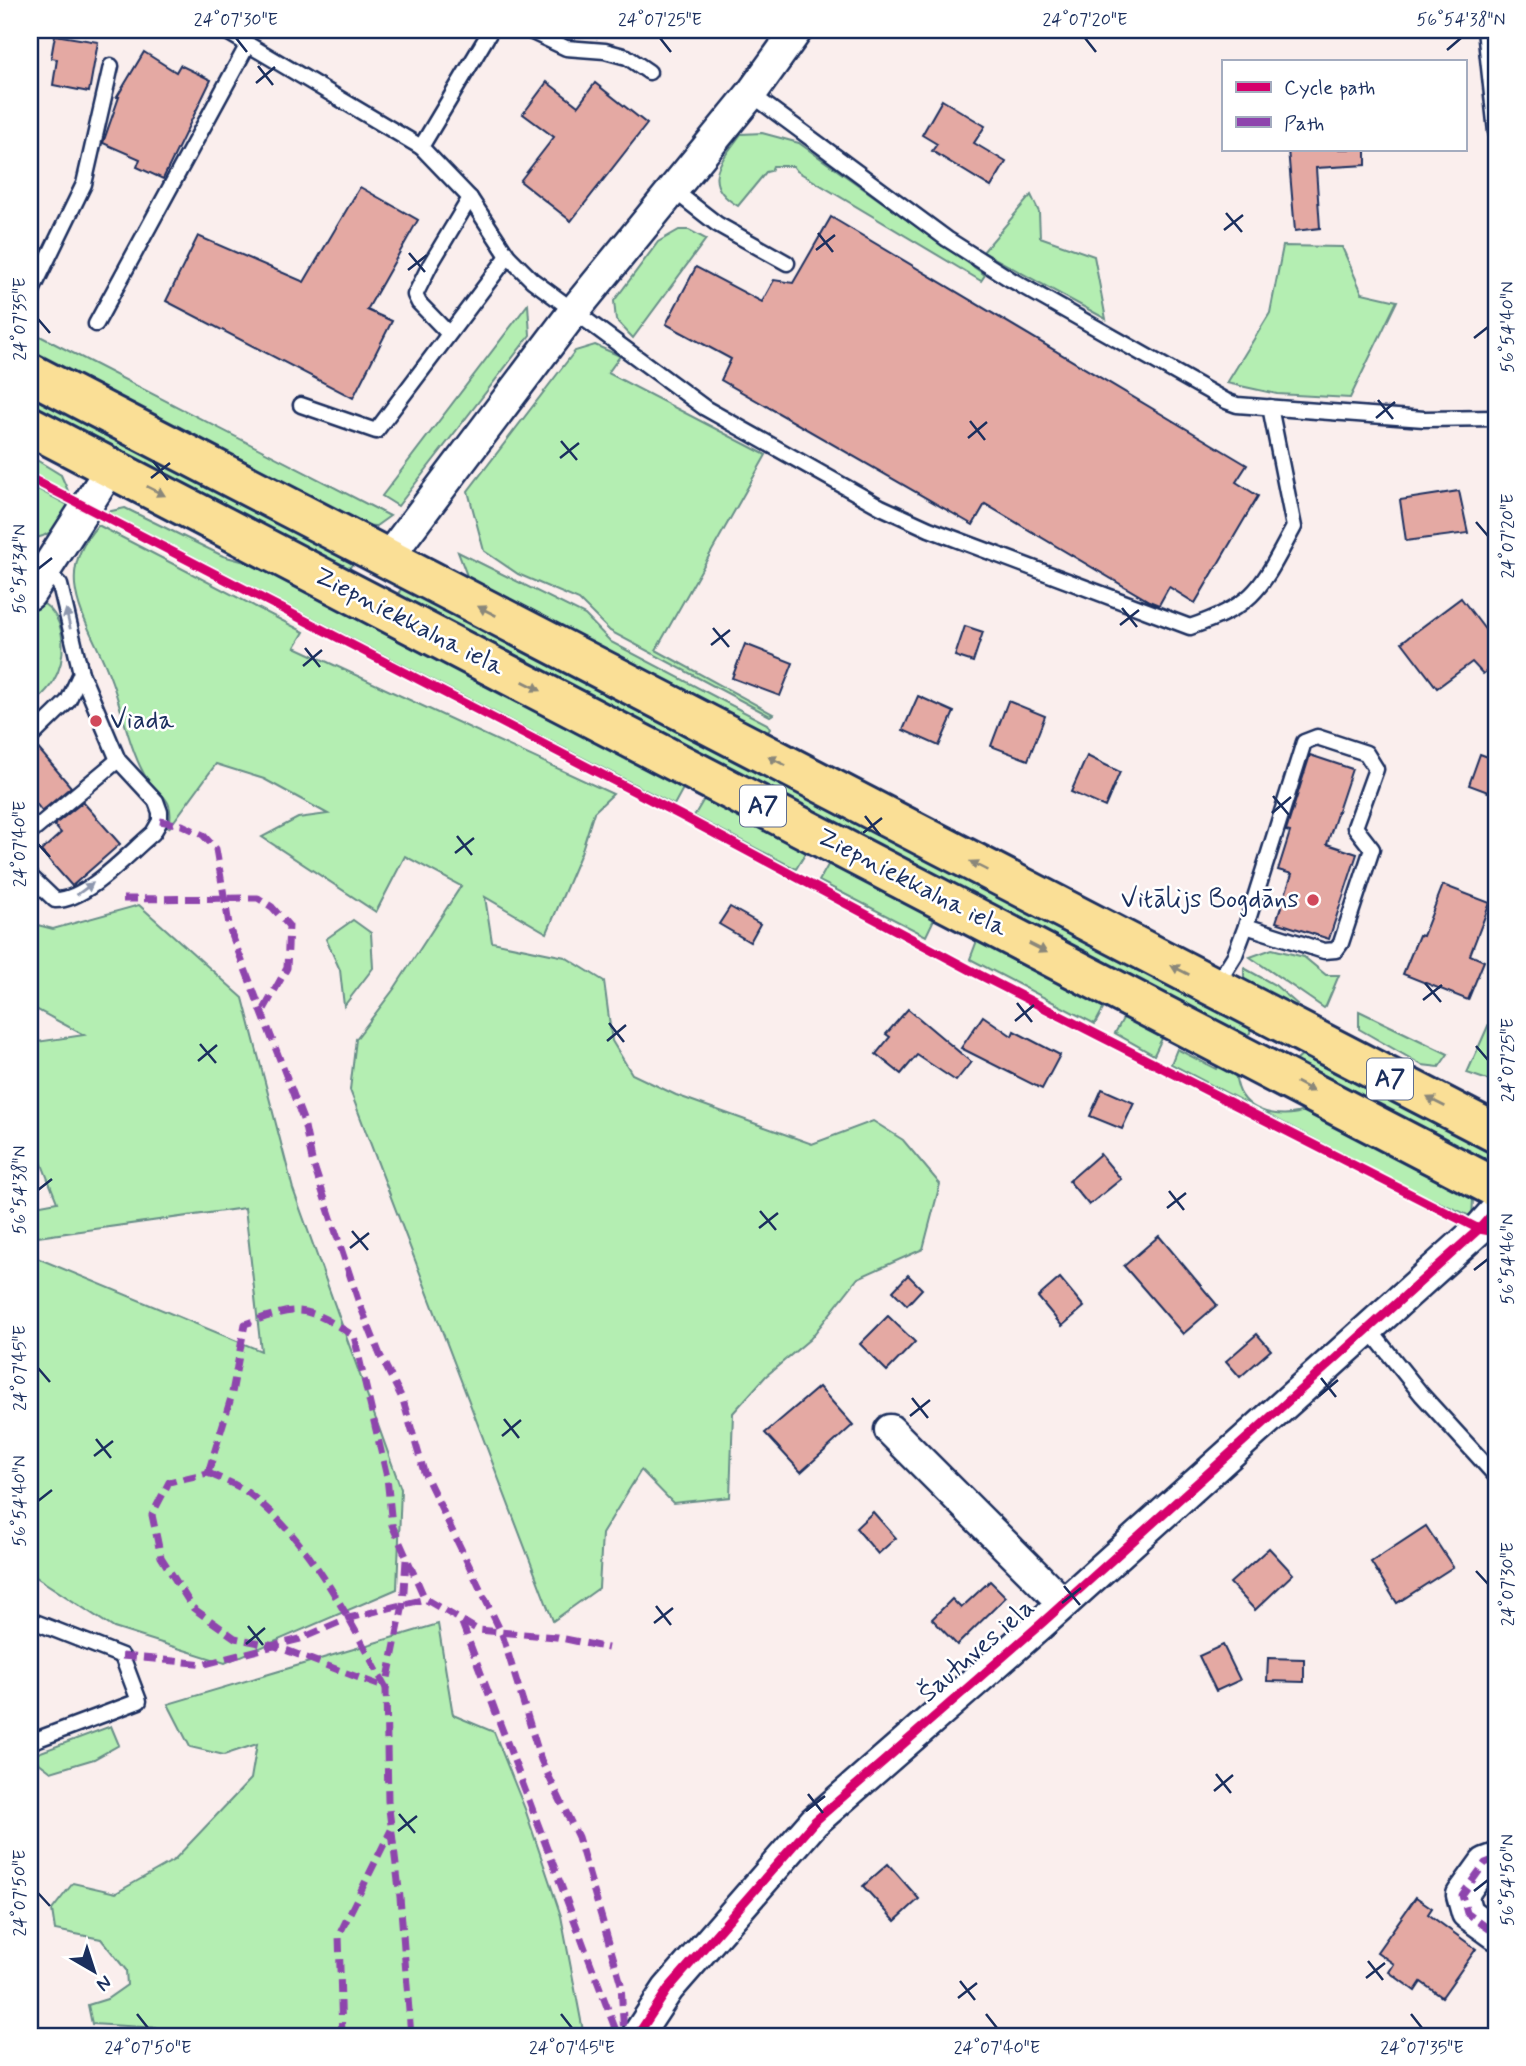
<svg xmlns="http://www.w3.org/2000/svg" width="1526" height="2066" viewBox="0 0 1526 2066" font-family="Mynerve,sans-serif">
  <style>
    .green { fill: #b4eeb2; stroke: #688e88; stroke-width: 2 }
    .building { fill: #e4a9a3; stroke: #1b2f5e; stroke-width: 2 }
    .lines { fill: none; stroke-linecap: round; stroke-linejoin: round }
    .lane-casing { stroke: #1b2f5e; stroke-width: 19 }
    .street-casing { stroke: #1b2f5e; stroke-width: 35 }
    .highway-casing { stroke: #1b2f5e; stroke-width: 44 }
    .lane { stroke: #fff; stroke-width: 14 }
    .street { stroke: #fff; stroke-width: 30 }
    .highway { stroke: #fadf96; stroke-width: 38 }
    .quiet { stroke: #8e44ad; stroke-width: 7; stroke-dasharray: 14 7; stroke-linecap: butt }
    .cycleway-casing { stroke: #fff; stroke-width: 13 }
    .cycleway { stroke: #d6006c; stroke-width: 9 }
    .oneway { fill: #8a877a }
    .oneway2 { fill: #8d97ae }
    .ticks { fill: none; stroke: #1b2f5e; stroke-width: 2.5 }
    .poi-dot { fill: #d1495b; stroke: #fff; stroke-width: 2.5 }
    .labels { text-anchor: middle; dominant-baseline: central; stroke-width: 5; stroke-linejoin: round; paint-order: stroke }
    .shield { fill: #fff; stroke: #5f6d8e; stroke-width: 2 }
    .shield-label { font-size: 24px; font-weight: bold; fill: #1b2f5e }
    .street-label { font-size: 26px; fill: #1b2f5e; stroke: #fff }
    .poi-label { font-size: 26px; fill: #1b2f5e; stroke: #fff; text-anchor: start }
    .neatline { fill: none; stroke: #1b2f5e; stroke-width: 2.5 }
    .ticks-label { font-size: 18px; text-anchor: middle; fill: #1b2f5e }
  </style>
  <rect width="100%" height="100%" fill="#faeeed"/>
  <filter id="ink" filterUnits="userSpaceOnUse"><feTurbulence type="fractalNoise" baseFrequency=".0143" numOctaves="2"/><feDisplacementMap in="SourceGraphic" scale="14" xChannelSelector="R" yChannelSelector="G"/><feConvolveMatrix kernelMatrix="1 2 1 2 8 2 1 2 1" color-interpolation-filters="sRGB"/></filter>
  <g filter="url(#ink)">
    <g class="green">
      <path d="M762,133L799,143L985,275L981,281L797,171L793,166H773L771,171L766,172L738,206C699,183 721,161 741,134Z"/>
      <polygon points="1031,195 1039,212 1040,237 1094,256 1106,319 983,252"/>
      <polygon points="679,230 689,230 706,239 633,338 616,320 614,301 658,242"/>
      <polygon points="1283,246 1342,247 1362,293 1397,301 1350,398 1277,394 1227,383 1270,313"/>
      <polygon points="528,304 530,335 398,506 382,496"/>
      <polygon points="30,331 390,516 376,526 356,525 30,360"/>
      <polygon points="595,345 620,356 608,373 766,455 656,650 773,714 770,716 610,631 579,600 518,574 484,551 468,491 575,351"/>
      <polygon points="30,390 354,562 346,572 30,407"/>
      <polygon points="30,456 61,475 69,493 30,472"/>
      <path d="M30,485L68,505C66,522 48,539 30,538Z"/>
      <polygon points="125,508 223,556 260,566 686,783 674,805 107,512"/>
      <path d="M98,525L304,632L295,647L613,794L594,812L581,853L547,933L485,897L492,942L565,957L604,981L612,1041L632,1074L676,1095L812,1144L873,1121L903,1140L940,1184L923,1249L858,1278L810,1339L766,1376L733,1413L730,1497L673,1503L641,1470L602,1534L599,1588L553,1621L350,1090L356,1039L394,989L461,886L405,856L376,912L262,837L298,818L328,814L264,779L216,764L169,828C176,794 157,797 144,774C130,749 122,710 112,682C93,626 47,581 98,525Z"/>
      <polygon points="458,552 585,615 611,642 767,724 770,729 764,738 469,581"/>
      <polygon points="403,587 1251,1027 1250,1033 1242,1038 402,599 399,592"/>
      <path d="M44,604C67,620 67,659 53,682C47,692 38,699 30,707V617L37,607Z"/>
      <polygon points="707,794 809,848 796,869 694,816"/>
      <polygon points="832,858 937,913 926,936 819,881"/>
      <polygon points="139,905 243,998 293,1189 401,1489 397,1589 225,1663 114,1628 30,1573 30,1255 261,1351 245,1208 30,1238 30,1207 57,1202 30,1134 30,1043 84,1035 30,1006 30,923 53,929"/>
      <polygon points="353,920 371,933 373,968 344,1006 340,970 326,939"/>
      <polygon points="978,938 1107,1002 1095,1024 970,959"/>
      <polygon points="1272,949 1304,957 1326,975 1339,975 1326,1006 1324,1008 1250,957"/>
      <polygon points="1244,968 1275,985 1297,1004 1294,1007 1244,984"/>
      <polygon points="1496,1008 1496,1083 1467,1073"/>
      <polygon points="1359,1011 1448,1054 1439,1067 1422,1065 1359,1029"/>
      <polygon points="1126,1013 1165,1032 1154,1055 1115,1033"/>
      <path d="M1177,1049L1216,1069L1222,1060L1234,1065C1235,1074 1236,1084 1240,1092C1252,1116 1288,1119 1309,1109L1465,1188L1473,1200L1472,1217L1412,1190L1171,1064Z"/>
      <polygon points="1305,1053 1496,1150 1496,1170 1297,1067 1296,1061"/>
      <polygon points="438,1624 453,1715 494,1732 525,1809 561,1916 584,2036 176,2036 160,2028 92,2024 88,2005 107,1999 127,1985 126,1970 101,1939 55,1930 52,1910 73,1883 116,1893 174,1860 251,1779 257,1744 224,1755 190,1747 168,1704"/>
      <polygon points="111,1726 119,1745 94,1759 51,1772 30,1756"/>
    </g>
    <g class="building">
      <polygon points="55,35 98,42 89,92 53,85 57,59 51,58"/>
      <polygon points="144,52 176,72 180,65 211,80 163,179 137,167 140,159 103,143 119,97 117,97"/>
      <polygon points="547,82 578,106 595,83 647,124 571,221 520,181 554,137 523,114"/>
      <polygon points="942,100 985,126 974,143 1006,162 991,187 932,151 937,144 922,135"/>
      <polygon points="1288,149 1366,149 1366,165 1316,168 1320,228 1295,231"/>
      <polygon points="360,187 418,220 367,310 392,321 353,398 166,301 198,236 304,282"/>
      <polygon points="831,217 1247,465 1236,482 1258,496 1195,603 1169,587 1159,605 1149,601 985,504 973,525 721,380 731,359 666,324 696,267 762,302 774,280 793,283"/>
      <polygon points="1459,491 1468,533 1406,541 1400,500"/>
      <polygon points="1461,598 1496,644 1496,664 1483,674 1472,662 1437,688 1402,642"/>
      <polygon points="965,626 983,632 973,662 955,656"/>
      <polygon points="745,644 793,663 780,696 732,678"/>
      <polygon points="918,696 954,712 939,746 903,730"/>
      <polygon points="1008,701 1045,716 1028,760 991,746"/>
      <polygon points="36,746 71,787 42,811 30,796 30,747"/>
      <polygon points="1480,754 1496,760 1496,795 1469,785"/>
      <polygon points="1310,755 1352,769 1327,844 1357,854 1329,939 1276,922 1292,874 1278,870 1290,832 1286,831"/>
      <polygon points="1087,756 1120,772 1105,807 1071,792"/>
      <polygon points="83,802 120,844 72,886 41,851 61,833 54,825"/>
      <polygon points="1443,885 1490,903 1470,955 1484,961 1468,1000 1403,974 1419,935 1423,936"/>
      <polygon points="730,907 760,924 750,942 719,924"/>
      <polygon points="908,1009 971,1062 956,1081 917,1055 901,1074 876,1054 890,1037 886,1034"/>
      <polygon points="983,1016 1012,1036 1014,1031 1060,1055 1042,1089 961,1048"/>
      <polygon points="1102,1089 1134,1103 1122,1129 1090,1116"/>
      <polygon points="1100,1154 1121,1179 1089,1205 1069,1181"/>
      <polygon points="1159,1236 1217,1305 1183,1334 1124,1266"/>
      <polygon points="908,1275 922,1289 907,1305 893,1291"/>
      <polygon points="1060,1278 1084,1307 1062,1326 1038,1297"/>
      <polygon points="888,1316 915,1342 887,1371 860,1344"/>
      <polygon points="1257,1334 1271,1350 1240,1377 1226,1361"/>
      <polygon points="819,1387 853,1425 801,1472 765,1433"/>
      <polygon points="873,1512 896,1538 878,1554 856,1528"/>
      <polygon points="1426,1526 1453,1567 1397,1603 1371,1562"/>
      <polygon points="1269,1548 1293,1574 1255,1610 1230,1583"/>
      <polygon points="990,1581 1006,1597 957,1645 932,1619 952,1599 961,1608"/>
      <polygon points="1223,1645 1240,1680 1216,1691 1199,1656"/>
      <polygon points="1268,1658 1304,1659 1304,1682 1267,1681"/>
      <polygon points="888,1864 919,1899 895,1921 863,1886"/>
      <polygon points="1416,1897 1432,1908 1428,1914 1476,1949 1442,1997 1421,1982 1415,1991 1389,1972 1394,1964 1377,1952"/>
    </g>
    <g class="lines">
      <g class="lane-casing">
        <g id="lane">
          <polyline points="224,30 421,147"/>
          <path d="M491,30L421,147L470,198L508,256L532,280L705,408L881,507L929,529L1190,627C1258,604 1261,587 1294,527L1270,407"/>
          <polyline points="528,30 566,48 605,51 627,57 649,72"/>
          <polyline points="1485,30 1496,132"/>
          <polyline points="751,94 947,239 1010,279 1226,401 1237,405 1424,419 1496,418"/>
          <polyline points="672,189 717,224 787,263"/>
          <polyline points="30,295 84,184 111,66"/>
          <polyline points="96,324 247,46"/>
          <polyline points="448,333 419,303 415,295 430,265 470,198"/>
          <polyline points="301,405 376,431 508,256"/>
          <path d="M30,562L46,571L60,585L81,673L118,760L156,801L160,812V821L153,833C129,853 86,901 55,900L30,876"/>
          <polygon points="1317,737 1366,753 1376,769 1355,827 1372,849 1341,943 1336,950 1324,951 1246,926 1304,742"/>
          <polyline points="30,738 68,701 81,673"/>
          <polyline points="30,833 118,760"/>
          <polyline points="1215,987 1235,955 1246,926"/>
          <polyline points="1369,1329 1422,1395 1496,1476"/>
          <polyline points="30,1620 122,1656 139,1701 30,1742"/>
        </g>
      </g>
      <g class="street-casing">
        <g id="street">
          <polyline points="387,559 574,311 751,94 797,30"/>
          <polyline points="30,594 111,468"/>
          <polyline points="890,1430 1063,1603"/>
          <polyline points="1496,1859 1485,1863 1462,1895 1467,1913 1496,1934"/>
          <polyline points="637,2036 668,1989 814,1822 1043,1622 1479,1229 1496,1210"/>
        </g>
      </g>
      <g class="highway-casing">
        <g id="highway">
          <polyline points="30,373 1496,1133"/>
          <polyline points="30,426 1496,1188"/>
        </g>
      </g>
      <use href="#lane" class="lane"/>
      <use href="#street" class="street"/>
      <use href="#highway" class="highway"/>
      <g class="quiet">
        <polyline points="1491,84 1496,80"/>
        <polyline points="160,821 182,825 203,835 216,849 230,930 304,1122 312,1160 358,1300 380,1355 403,1400 424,1472 502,1634 541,1760 578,1837 621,1984 624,2036"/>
        <polyline points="123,899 258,898 272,907 289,926 287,968 262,1013"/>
        <path d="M208,1473C221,1479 236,1484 247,1492C311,1540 349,1619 386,1688L275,1646L235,1638L193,1608L161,1557L152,1515L169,1482Z"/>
        <path d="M208,1473L231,1398L245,1324C299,1305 305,1305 354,1336L387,1477L392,1525L425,1599"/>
        <polyline points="406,1560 403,1605 386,1688 388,1801 400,1897 411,2036"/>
        <polyline points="462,1623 618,2036"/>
        <polyline points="122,1656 205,1664 300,1639 349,1618 425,1599 478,1630 556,1637 608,1648"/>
        <polyline points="1496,1859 1485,1863 1462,1895 1467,1913 1496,1934"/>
        <polyline points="342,2036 339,1935 391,1830"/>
      </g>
      <g class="cycleway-casing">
        <g id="cycleway">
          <polyline points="30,478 680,815 976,973 1479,1229 1496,1232"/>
          <polyline points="637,2036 668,1989 814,1822 1043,1622 1479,1229 1496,1210"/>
        </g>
      </g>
      <use href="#cycleway" class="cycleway"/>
    </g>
    <defs><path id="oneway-solid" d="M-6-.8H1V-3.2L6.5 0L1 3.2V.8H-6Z" transform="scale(1.75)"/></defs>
    <g class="oneway">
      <use href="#oneway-solid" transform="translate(156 491) rotate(27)"/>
      <use href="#oneway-solid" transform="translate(487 611) rotate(-153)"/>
      <use href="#oneway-solid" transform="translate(532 686) rotate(27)"/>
      <use href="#oneway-solid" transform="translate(777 761) rotate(-153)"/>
      <use href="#oneway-solid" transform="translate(979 866) rotate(-153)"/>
      <use href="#oneway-solid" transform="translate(1038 948) rotate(27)"/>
      <use href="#oneway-solid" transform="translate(1180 970) rotate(-153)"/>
      <use href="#oneway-solid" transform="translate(1305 1087) rotate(28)"/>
      <use href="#oneway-solid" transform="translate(1436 1102) rotate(-153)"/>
    </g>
    <g class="oneway2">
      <use href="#oneway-solid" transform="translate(68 619) rotate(-103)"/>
      <use href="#oneway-solid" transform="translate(85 889) rotate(-36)"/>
    </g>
  </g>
  <path class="ticks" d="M236,38L247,52M660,38L671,52M1085,38L1096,52M1447,50L1461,38M258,66L273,85M256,83L275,67M1226,213L1242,232M1224,230L1243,215M818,233L833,252M816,250L835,235M409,253L425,272M408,270L427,255M38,319L50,333M1474,338L1488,327M1378,400L1393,419M1376,418L1395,402M970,421L985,440M968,438L987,422M561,441L577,460M560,458L579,443M153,461L168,480M151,478L170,463M1476,522L1488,536M38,569L52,558M1122,608L1137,627M1120,625L1139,610M713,628L729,647M711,645L730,630M305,648L320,667M303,666L322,650M1273,796L1289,815M1272,813L1291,797M865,816L880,835M863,833L882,818M457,836L472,855M38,844L50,857M455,853L474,838M1425,983L1441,1002M1423,1000L1442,985M1017,1003L1032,1022M1015,1021L1034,1005M609,1023L624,1042M607,1041L626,1025M200,1044L216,1063M1476,1046L1488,1060M198,1061L217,1045M38,1190L52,1179M1169,1191L1184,1210M1167,1208L1186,1193M760,1211L776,1230M759,1228L778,1213M352,1231L368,1250M350,1248L369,1233M1474,1270L1488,1259M38,1368L50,1382M1321,1378L1336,1397M1319,1396L1338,1380M912,1398L928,1418M910,1416L930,1400M504,1419L519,1438M502,1436L521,1420M96,1439L111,1458M94,1456L113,1441M38,1501L52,1490M1476,1571L1488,1584M1064,1586L1080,1605M1062,1603L1081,1588M656,1606L671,1625M654,1623L673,1608M248,1626L263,1645M246,1644L265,1628M1216,1774L1231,1793M1214,1791L1233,1775M808,1794L823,1813M806,1811L825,1796M399,1814L415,1833M398,1831L417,1816M1474,1891L1488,1880M38,1893L50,1906M1368,1961L1383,1980M1366,1978L1385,1963M960,1981L975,2000M958,1998L977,1983M137,2014L148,2028M561,2014L572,2028M986,2014L997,2028M1411,2014L1422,2028"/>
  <g class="poi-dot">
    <circle cx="96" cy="721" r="7"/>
    <circle cx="1313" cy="900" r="7"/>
  </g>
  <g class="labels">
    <g class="shield">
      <rect x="740" y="785.5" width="46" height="41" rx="5"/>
      <rect x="1367" y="1058.5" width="46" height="41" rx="5"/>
    </g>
    <g class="shield-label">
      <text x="763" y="806">A7</text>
      <text x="1390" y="1079">A7</text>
    </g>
    <g class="street-label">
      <text transform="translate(409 622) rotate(27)">Ziepniekkalna iela</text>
      <text transform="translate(912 883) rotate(27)">Ziepniekkalna iela</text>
      <text transform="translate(977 1651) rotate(-41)">Šautuves iela</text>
    </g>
    <g class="poi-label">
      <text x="110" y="721">Viada</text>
      <text x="1299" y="900" text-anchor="end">Vitālijs Bogdāns</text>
    </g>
  </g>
  <rect width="1526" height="2066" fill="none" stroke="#fff" stroke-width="77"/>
  <rect x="1222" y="60" width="245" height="91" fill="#ffffff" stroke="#a4acbf" stroke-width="2"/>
  <rect x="1236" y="82" width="35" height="10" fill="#d6006c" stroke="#a4acbf" stroke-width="2"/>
  <text x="1284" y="94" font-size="21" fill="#1b2f5e">Cycle path</text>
  <rect x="1236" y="117" width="35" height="10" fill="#8e44ad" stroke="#a4acbf" stroke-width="2"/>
  <text x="1284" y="130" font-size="21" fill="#1b2f5e">Path</text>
  <g transform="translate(94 1971) rotate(141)" stroke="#ffffff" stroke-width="5" paint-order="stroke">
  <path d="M0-5L12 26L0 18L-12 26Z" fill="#1b2f5e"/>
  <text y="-10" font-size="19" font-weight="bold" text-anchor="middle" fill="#1b2f5e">N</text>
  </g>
  <rect x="38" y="38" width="1450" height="1990" class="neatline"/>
  <g class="ticks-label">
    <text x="236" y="25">24°07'30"E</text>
    <text x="660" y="25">24°07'25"E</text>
    <text x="1085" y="25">24°07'20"E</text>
    <text x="1461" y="25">56°54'38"N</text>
    <text transform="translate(19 319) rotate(-90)" y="6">24°07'35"E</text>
    <text transform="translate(1507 327) rotate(-90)" y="6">56°54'40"N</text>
    <text transform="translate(1507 536) rotate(-90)" y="6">24°07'20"E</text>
    <text transform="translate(19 569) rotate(-90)" y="6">56°54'34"N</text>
    <text transform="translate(19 844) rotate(-90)" y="6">24°07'40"E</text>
    <text transform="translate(1507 1060) rotate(-90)" y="6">24°07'25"E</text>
    <text transform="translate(19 1190) rotate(-90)" y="6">56°54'38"N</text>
    <text transform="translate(1507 1259) rotate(-90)" y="6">56°54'46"N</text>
    <text transform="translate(19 1368) rotate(-90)" y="6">24°07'45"E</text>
    <text transform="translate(19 1501) rotate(-90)" y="6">56°54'40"N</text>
    <text transform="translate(1507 1584) rotate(-90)" y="6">24°07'30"E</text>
    <text transform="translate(1507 1880) rotate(-90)" y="6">56°54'50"N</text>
    <text transform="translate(19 1893) rotate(-90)" y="6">24°07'50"E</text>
    <text x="148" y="2053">24°07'50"E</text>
    <text x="572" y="2053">24°07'45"E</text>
    <text x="997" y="2053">24°07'40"E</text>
    <text x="1422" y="2053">24°07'35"E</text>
  </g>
</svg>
